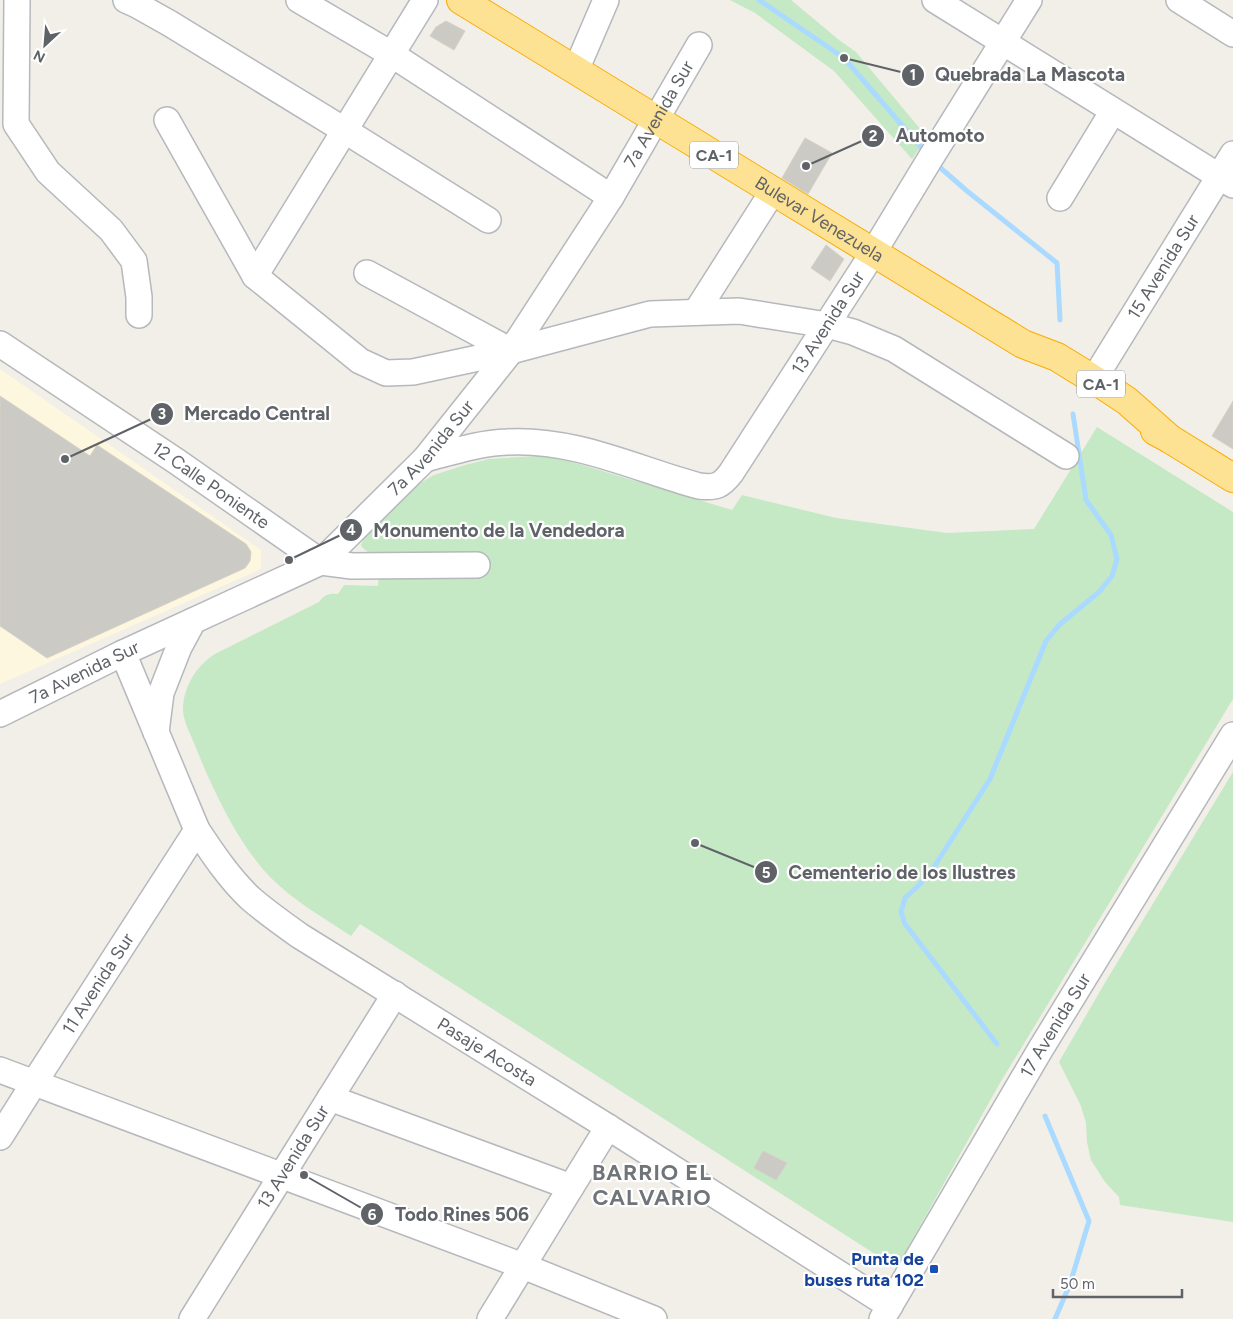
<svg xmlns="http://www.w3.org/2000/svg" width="1233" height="1319" viewBox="0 0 1233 1319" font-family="Figtree,sans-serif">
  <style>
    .commercial { fill: #fef7e0 }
    .green { fill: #c5e8c5 }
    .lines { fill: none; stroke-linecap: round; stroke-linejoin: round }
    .stream { stroke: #aadaff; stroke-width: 5 }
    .building { fill: #cccac5; stroke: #d6d1c6 }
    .minor-casing { stroke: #b5b8bc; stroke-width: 28 }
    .highway-casing { stroke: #f9ab00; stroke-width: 30 }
    .minor { stroke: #fff; stroke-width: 25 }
    .highway { stroke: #fde293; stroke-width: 28 }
    .transit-dot { fill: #1a4fb4; stroke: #fff; stroke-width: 2 }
    .labels { text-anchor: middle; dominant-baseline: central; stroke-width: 4.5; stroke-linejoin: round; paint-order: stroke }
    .shield { fill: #fff; stroke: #8f9295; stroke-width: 1 }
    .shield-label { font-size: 16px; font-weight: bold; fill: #5f6368 }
    .street-label { font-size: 18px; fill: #5f6368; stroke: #fff }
    .transit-label { font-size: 18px; font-weight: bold; fill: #164399; stroke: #fff; text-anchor: end }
    .district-label { font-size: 22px; font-weight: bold; letter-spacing: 1px; fill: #70757a; stroke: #fff }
    .leader { fill: none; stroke: #5f6368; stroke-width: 2 }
    .callout-dot { fill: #5f6368; stroke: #fff; stroke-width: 2 }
    .mark-label { font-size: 15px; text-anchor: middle; font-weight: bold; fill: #fff }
    .callout-label { font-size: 19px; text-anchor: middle; font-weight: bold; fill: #5f6368; stroke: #fff; stroke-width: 4.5; stroke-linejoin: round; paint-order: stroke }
  </style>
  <rect width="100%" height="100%" fill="#f1efe8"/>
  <polygon class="commercial" points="0,369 261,550 261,569 0,684"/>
  <g class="green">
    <polygon points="730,0 791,0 839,40 856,52 927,137 912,159 834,71 755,13"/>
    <path d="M1097,427L1233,512V699L1000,1083L901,1260C898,1264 894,1265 889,1263L360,924L351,936C324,918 294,901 271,878C237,843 212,788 194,743C190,733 184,722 183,711C183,687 196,666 215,654L319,602C325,594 329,593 338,594L344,585L378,586L381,555C374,554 365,553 361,545L364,538L402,496L417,485L434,475L465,465L489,459L538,456L569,461L732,510L742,495L836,518L947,533L1034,529Z"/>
    <polygon points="1233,772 1233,1222 1120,1205 1119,1197 1105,1182 1091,1160 1087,1142 1086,1123 1081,1106 1059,1062 1106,981"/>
  </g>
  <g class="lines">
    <g class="stream">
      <polyline points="759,0 844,58 925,152"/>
      <polyline points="936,164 967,191 1057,263 1060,320"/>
      <polyline points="997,1044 905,924 901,912 905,898 920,884 932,870 990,779 1046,641 1059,625 1099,592 1112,576 1117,559 1111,535 1086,500 1073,414"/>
      <polyline points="1045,1116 1089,1221 1070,1284 1055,1319"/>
    </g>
  </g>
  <g class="building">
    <polygon points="446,21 465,31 454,50 430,36 436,27"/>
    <polygon points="805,138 832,153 808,194 782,178"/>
    <polygon points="826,245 844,259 830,281 811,268"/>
    <polygon points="0,396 90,456 97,445 246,544 251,552 250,561 245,568 47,658 0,626"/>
    <polygon points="1233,401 1233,449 1212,436"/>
    <polygon points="763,1151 787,1163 776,1180 754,1168"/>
  </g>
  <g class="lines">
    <g class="minor-casing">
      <g id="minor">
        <polyline points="17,0 16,124 48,172 111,230 134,261 139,297 139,315"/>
        <polyline points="126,0 137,5 169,23 344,130 488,220"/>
        <polyline points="299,0 391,54 611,197"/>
        <polyline points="935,0 1233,185"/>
        <polyline points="1179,0 1233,34"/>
        <polyline points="576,70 606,0"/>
        <polyline points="167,120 255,276 360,361 386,373 413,372 511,351 650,314 739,311 827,325 853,332 894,349 1066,456"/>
        <polyline points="1060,198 1113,111"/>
        <polyline points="367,273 511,351"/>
        <polyline points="255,276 425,0"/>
        <polyline points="696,312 773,191"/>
        <path id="s1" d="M0,344L176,461L321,562L352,566L477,565"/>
        <path id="s2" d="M1094,379L1233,154"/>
        <path id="s3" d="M425,459C452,452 479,443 507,442C574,438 636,469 699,486C716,488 721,486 731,473L873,253L930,159L1029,0"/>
        <path id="s4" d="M123,653L197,830C213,854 229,878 250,898C266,912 283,924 300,936L608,1127L890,1306"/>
        <path id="s5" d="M0,714L123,653L321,562L425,459L511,351L611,197L699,45"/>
        <polyline points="156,732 161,693 179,647 193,621"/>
        <polyline points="0,1070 523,1266 654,1319"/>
        <polyline points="330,1098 571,1187"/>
        <path id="s6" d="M0,1137L34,1083L197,830"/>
        <path id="s7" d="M192,1319L395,994"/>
        <polyline points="490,1319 608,1127"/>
        <path id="s8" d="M882,1319L1040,1050L1233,735"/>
      </g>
    </g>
    <g class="highway-casing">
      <g id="highway">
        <path id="s9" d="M461,0L1023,344L1057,357L1109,389L1127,401L1170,439"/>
        <polyline points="1155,431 1170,439 1233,478"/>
      </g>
    </g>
    <use href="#minor" class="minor"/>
    <use href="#highway" class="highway"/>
  </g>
  <rect class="transit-dot" x="929" y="1264" width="10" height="10" rx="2.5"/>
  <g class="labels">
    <g class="shield">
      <rect x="690" y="141.5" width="48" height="27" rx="4"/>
      <rect x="1077" y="370.5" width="48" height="27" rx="4"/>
    </g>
    <g class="shield-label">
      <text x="714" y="155">CA-1</text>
      <text x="1101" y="384">CA-1</text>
    </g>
    <g class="street-label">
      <text stroke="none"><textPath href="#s5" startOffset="919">7a Avenida Sur</textPath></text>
      <text stroke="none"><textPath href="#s9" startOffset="420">Bulevar Venezuela</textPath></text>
      <text stroke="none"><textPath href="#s2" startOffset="132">15 Avenida Sur</textPath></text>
      <text stroke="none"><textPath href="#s3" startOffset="498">13 Avenida Sur</textPath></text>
      <text stroke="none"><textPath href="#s5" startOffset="514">7a Avenida Sur</textPath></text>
      <text stroke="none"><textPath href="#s1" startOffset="254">12 Calle Poniente</textPath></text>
      <text stroke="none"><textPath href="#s5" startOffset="94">7a Avenida Sur</textPath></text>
      <text stroke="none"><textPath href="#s6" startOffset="182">11 Avenida Sur</textPath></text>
      <text stroke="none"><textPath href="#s8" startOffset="341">17 Avenida Sur</textPath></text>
      <text stroke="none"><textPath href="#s4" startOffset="561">Pasaje Acosta</textPath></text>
      <text stroke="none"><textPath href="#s7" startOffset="191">13 Avenida Sur</textPath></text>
    </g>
    <g class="transit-label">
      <text x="924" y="1259">Punta de<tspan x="924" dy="21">buses ruta 102</tspan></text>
    </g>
    <g class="district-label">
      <text x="652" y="1172">BARRIO EL<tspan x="652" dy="25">CALVARIO</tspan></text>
    </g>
  </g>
  <path class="leader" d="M844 58L913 75M806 166L873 136M65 459L162 414M289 560L351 530M695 843L766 872M304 1175L372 1214"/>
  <g class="callout-dot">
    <circle cx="844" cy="58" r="5"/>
    <circle cx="806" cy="166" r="5"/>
    <circle cx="65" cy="459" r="5"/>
    <circle cx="289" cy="560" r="5"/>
    <circle cx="695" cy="843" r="5"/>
    <circle cx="304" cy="1175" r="5"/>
    <circle cx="913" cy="75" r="12"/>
    <circle cx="873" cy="136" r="12"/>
    <circle cx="162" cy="414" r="12"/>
    <circle cx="351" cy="530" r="12"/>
    <circle cx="766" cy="872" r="12"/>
    <circle cx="372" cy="1214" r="12"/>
  </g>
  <g class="mark-label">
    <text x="913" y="80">1</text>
    <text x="873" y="141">2</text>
    <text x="162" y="419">3</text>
    <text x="351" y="535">4</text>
    <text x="766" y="878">5</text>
    <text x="372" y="1220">6</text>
  </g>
  <g class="callout-label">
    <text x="1030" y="81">Quebrada La Mascota</text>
    <text x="940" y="142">Automoto</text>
    <text x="257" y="420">Mercado Central</text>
    <text x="499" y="537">Monumento de la Vendedora</text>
    <text x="902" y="879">Cementerio de los Ilustres</text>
    <text x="462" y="1221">Todo Rines 506</text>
  </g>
  <g transform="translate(45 45) rotate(206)" stroke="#ffffff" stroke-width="4" paint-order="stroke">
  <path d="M0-4L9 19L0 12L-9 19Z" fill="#5f6368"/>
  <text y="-8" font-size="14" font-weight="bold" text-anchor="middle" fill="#5f6368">N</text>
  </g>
  <path d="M1053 1289v8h129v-8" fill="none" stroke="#5f6368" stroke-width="2.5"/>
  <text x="1060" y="1289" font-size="15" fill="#5f6368" stroke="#ffffff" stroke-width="4" paint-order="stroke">50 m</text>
</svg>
